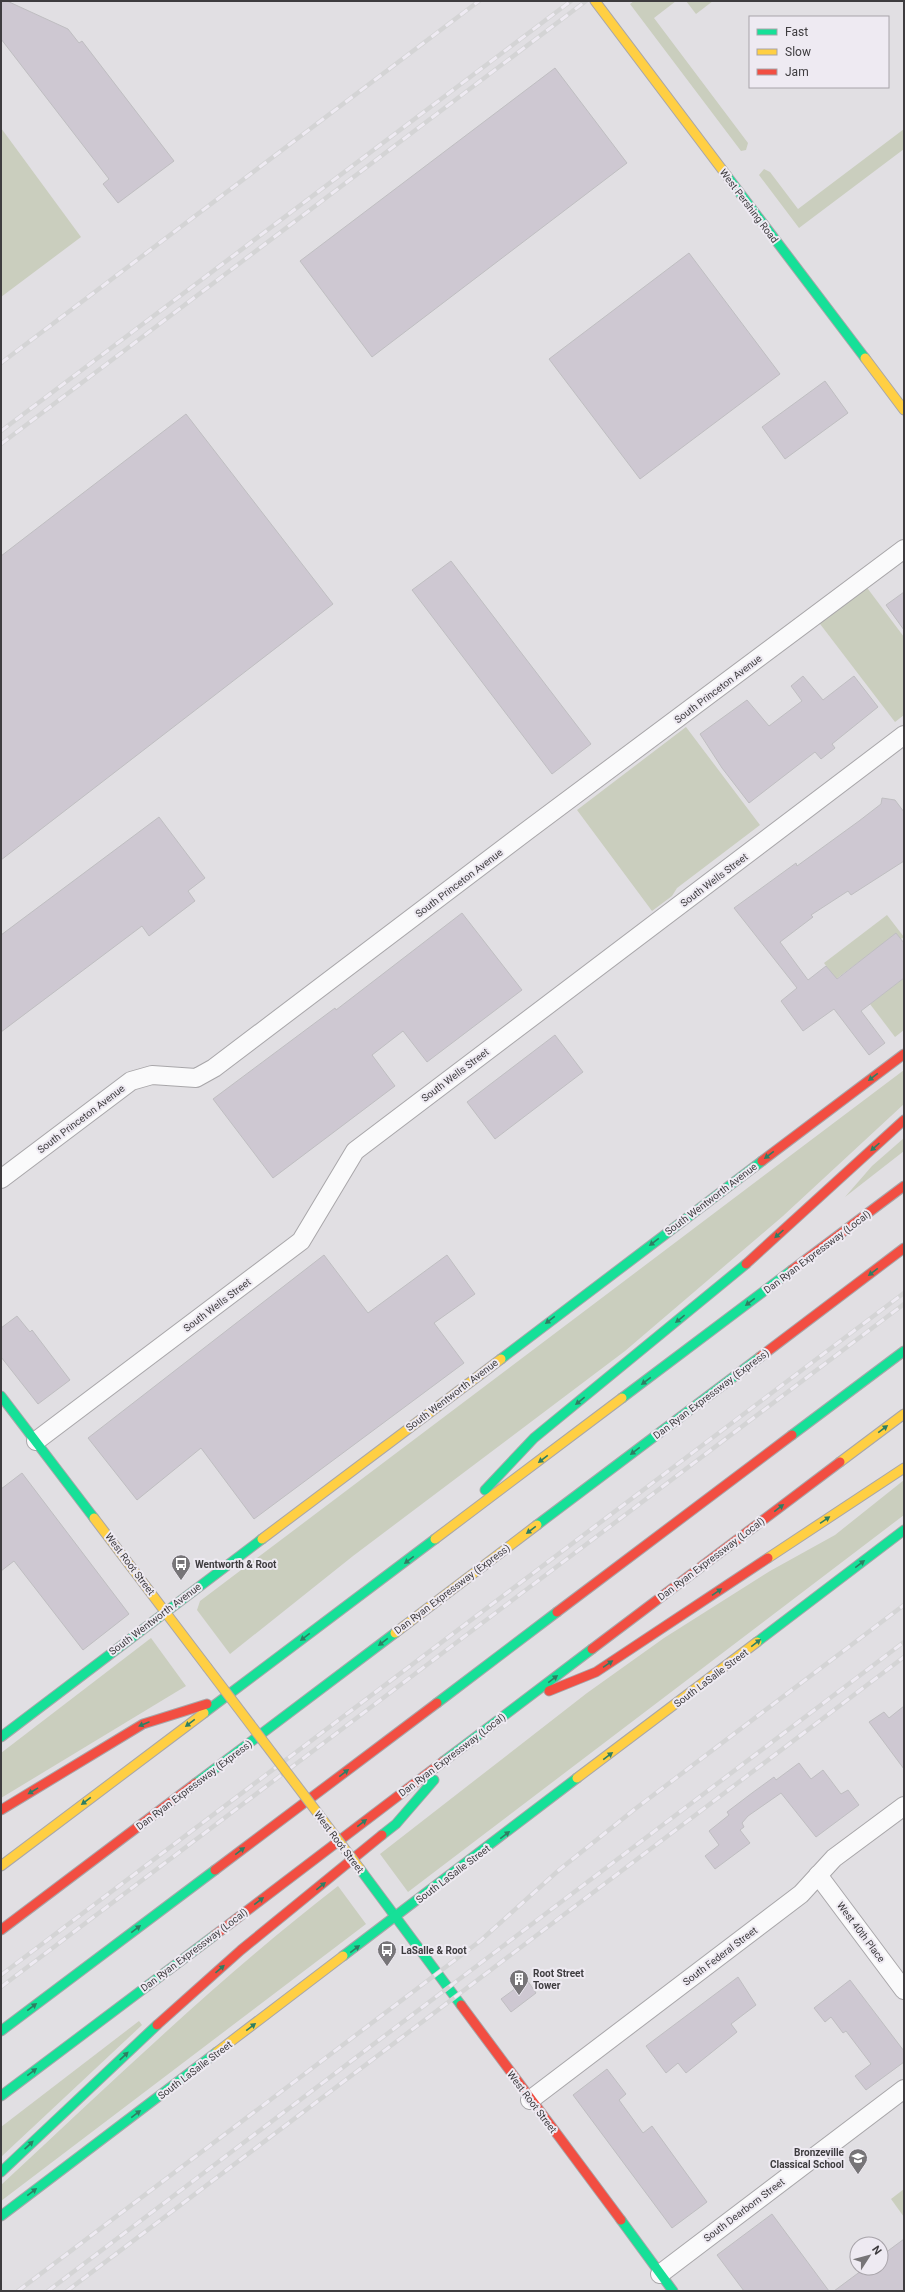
<svg xmlns="http://www.w3.org/2000/svg" width="905" height="2292" viewBox="0 0 905 2292" font-family="Roboto,sans-serif">
  <style>
    .green { fill: #cacebe }
    .building { fill: #cec8d2; stroke: #bfbec1 }
    .lines { fill: none; stroke-linecap: round; stroke-linejoin: round }
    .street-casing { stroke: #a8a6a9; stroke-width: 20 }
    .fast-casing { stroke: #a8a6a9; stroke-width: 11 }
    .slow-casing { stroke: #a8a6a9; stroke-width: 11 }
    .jam-casing { stroke: #a8a6a9; stroke-width: 11 }
    .street { stroke: #fafafb; stroke-width: 18 }
    .fast { stroke: #16e098; stroke-width: 9 }
    .slow { stroke: #ffcf43; stroke-width: 9 }
    .jam { stroke: #f24e42; stroke-width: 9 }
    .rail-casing { stroke: #d4d4d5; stroke-width: 4.5 }
    .rail { stroke: #eeeaf2; stroke-width: 3; stroke-dasharray: 9; stroke-linecap: butt }
    .slow-bridge-casing { stroke: #a8a6a9; stroke-width: 11; stroke-linecap: butt }
    .slow-bridge { stroke: #ffcf43; stroke-width: 9 }
    .oneway { fill: #2e7e63 }
    .labels { text-anchor: middle; dominant-baseline: central; stroke-width: 4; stroke-linejoin: round; paint-order: stroke }
    .street-label { font-size: 10px; fill: #3e3c3f; stroke: #eeeaf2 }
    .poi-label { font-size: 10px; font-weight: bold; fill: #3e3c3f; stroke: #eeeaf2; text-anchor: start }
  </style>
  <rect width="100%" height="100%" fill="#e1dfe3"/>
  <g class="green">
    <polygon points="634,1 676,1 654,18 748,143 746,150 741,151 630,4"/>
    <polygon points="686,1 713,1 696,14"/>
    <polygon points="1,128 81,237 1,297"/>
    <polygon points="904,129 904,149 799,228 759,175 764,169 770,172 798,209"/>
    <polygon points="862,581 904,637 904,715 895,722 814,616"/>
    <polygon points="686,727 760,825 677,888 672,896 652,911 577,810"/>
    <polygon points="887,915 904,937 901,939 896,934 836,979 824,963"/>
    <polygon points="904,978 904,1030 895,1037 870,1004"/>
    <polygon points="904,1070 904,1104 783,1216 625,1351 353,1556 230,1654 197,1610 200,1601"/>
    <polygon points="904,1138 904,1151 845,1197 872,1166"/>
    <polygon points="904,1480 904,1515 408,1892 380,1854 587,1693 664,1638 770,1571 835,1535"/>
    <polygon points="151,1638 186,1686 1,1798 1,1753"/>
    <path d="M338,1886L366,1924L1,2201V2185C111,2083 219,1978 338,1886Z"/>
    <polygon points="139,2021 142,2025 1,2157 1,2127"/>
    <polygon points="904,2189 904,2217 891,2199"/>
  </g>
  <g class="building">
    <polygon points="1,1 7,1 68,29 79,43 82,41 174,161 118,203 103,184 109,179 1,39"/>
    <polygon points="555,68 627,163 372,357 300,261"/>
    <polygon points="689,253 780,374 640,479 549,359"/>
    <polygon points="825,381 848,413 785,459 762,427"/>
    <polygon points="186,414 333,604 1,860 1,556"/>
    <polygon points="451,561 591,744 552,774 412,590"/>
    <polygon points="904,592 904,630 886,605"/>
    <polygon points="803,676 823,700 854,676 878,707 832,744 835,748 821,759 815,752 749,803 722,768 700,734 747,700 769,726 802,701 791,686"/>
    <polygon points="882,798 895,800 904,812 904,861 851,895 848,891 811,915 813,917 780,942 808,980 826,966 837,979 896,933 904,943 904,978 861,1011 885,1043 869,1055 834,1009 803,1031 781,1001 797,988 734,908 796,863 797,866 859,821 881,804"/>
    <polygon points="159,817 205,878 188,891 195,901 149,936 142,926 1,1032 1,935"/>
    <polygon points="462,913 522,990 427,1062 403,1031 372,1055 395,1086 273,1178 213,1099 335,1008 336,1010"/>
    <polygon points="555,1035 583,1072 495,1139 467,1102"/>
    <polygon points="324,1255 368,1313 447,1255 475,1294 434,1323 464,1363 254,1519 201,1448 137,1500 88,1438"/>
    <polygon points="17,1316 30,1332 32,1330 70,1380 38,1404 1,1357 1,1328"/>
    <polygon points="22,1473 129,1614 83,1650 14,1561 1,1571 1,1489"/>
    <polygon points="904,1706 904,1769 869,1722 884,1712 889,1718"/>
    <polygon points="799,1763 811,1779 823,1770 841,1794 848,1790 859,1805 816,1837 781,1793 748,1816 742,1823 744,1827 740,1830 750,1843 715,1869 705,1856 719,1845 709,1831 729,1815 727,1812 752,1793 774,1777 776,1780"/>
    <polygon points="738,1977 756,2005 731,2024 737,2032 686,2073 678,2063 666,2073 646,2046"/>
    <polygon points="527,1980 536,1993 511,2012 501,1999"/>
    <polygon points="850,1980 904,2051 904,2062 866,2090 855,2076 871,2064 846,2031 843,2033 831,2017 825,2022 814,2008"/>
    <polygon points="607,2069 626,2094 619,2100 643,2133 652,2126 707,2202 672,2228 573,2095"/>
    <polygon points="772,2214 829,2291 744,2291 717,2255"/>
    <polygon points="904,2239 904,2291 834,2291 865,2268 881,2268 881,2256"/>
  </g>
  <g class="lines">
    <g class="street-casing">
      <g id="street">
        <polyline points="1,1179 131,1081 152,1075 196,1078 214,1068 528,830 904,549"/>
        <polyline points="36,1441 301,1241 355,1151 904,735"/>
        <polyline points="818,1875 904,1990"/>
        <polyline points="530,2100 801,1894 834,1858 904,1806"/>
        <polyline points="660,2274 904,2089"/>
      </g>
    </g>
    <g class="fast-casing">
      <g id="fast">
        <polyline points="727,176 865,358"/>
        <polyline points="501,1359 762,1161"/>
        <polyline points="1,1396 94,1518"/>
        <polyline points="622,1398 792,1270"/>
        <polyline points="792,1435 904,1351"/>
        <polyline points="485,1490 534,1438 746,1264"/>
        <polyline points="537,1525 760,1357"/>
        <polyline points="757,1642 904,1530"/>
        <polyline points="437,1703 557,1612"/>
        <polyline points="204,1713 435,1539"/>
        <polyline points="1,1737 262,1539"/>
        <polyline points="444,1761 592,1649"/>
        <polyline points="196,1783 395,1633"/>
        <polyline points="382,1835 396,1824 434,1780"/>
        <polyline points="360,1869 461,2005"/>
        <polyline points="343,1956 577,1778"/>
        <polyline points="1,2031 215,1870"/>
        <polyline points="1,2096 215,1935"/>
        <polyline points="1,2172 157,2025"/>
        <polyline points="1,2216 217,2052"/>
        <polyline points="621,2220 673,2291"/>
      </g>
    </g>
    <g class="slow-casing">
      <g id="slow">
        <polyline points="595,1 727,176"/>
        <polyline points="865,358 904,410"/>
        <polyline points="840,1462 904,1414"/>
        <polyline points="94,1518 207,1667"/>
        <polyline points="262,1539 501,1359"/>
        <polyline points="435,1539 622,1398"/>
        <polyline points="768,1558 904,1468"/>
        <polyline points="395,1633 537,1525"/>
        <polyline points="577,1778 757,1642"/>
        <polyline points="1,1866 204,1713"/>
        <polyline points="217,2052 343,1956"/>
      </g>
    </g>
    <g class="jam-casing">
      <g id="jam">
        <polyline points="762,1161 904,1054"/>
        <polyline points="746,1264 904,1120"/>
        <polyline points="792,1270 904,1186"/>
        <polyline points="760,1357 904,1248"/>
        <polyline points="557,1612 792,1435"/>
        <polyline points="592,1649 840,1462"/>
        <polyline points="549,1691 596,1672 768,1558"/>
        <polyline points="1,1810 143,1724 207,1704"/>
        <polyline points="215,1870 437,1703"/>
        <polyline points="1,1930 196,1783"/>
        <polyline points="215,1935 444,1761"/>
        <polyline points="461,2005 621,2220"/>
        <polyline points="157,2025 241,1950 382,1835"/>
      </g>
    </g>
    <use href="#street" class="street"/>
    <use href="#fast" class="fast"/>
    <use href="#slow" class="slow"/>
    <use href="#jam" class="jam"/>
    <g class="rail-casing">
      <g id="rail">
        <polyline points="1,363 479,1"/>
        <polyline points="1,431 571,1"/>
        <polyline points="1,444 586,1"/>
        <polyline points="1,1975 904,1293"/>
        <polyline points="1,1987 904,1304"/>
        <polyline points="18,2291 480,1941 559,1870 635,1809 904,1605"/>
        <polyline points="48,2291 904,1642"/>
        <polyline points="67,2291 904,1657"/>
      </g>
    </g>
    <use href="#rail" class="rail"/>
    <g class="slow-bridge-casing">
      <polyline id="slow-bridge" points="207,1667 360,1869"/>
    </g>
    <use href="#slow-bridge" class="slow-bridge"/>
  </g>
  <defs><path id="oneway-solid" d="M-6-.8H1V-3.2L6.5 0L1 3.2V.8H-6Z"/></defs>
  <g class="oneway">
    <use href="#oneway-solid" transform="translate(873 1077) rotate(143)"/>
    <use href="#oneway-solid" transform="translate(875 1147) rotate(138)"/>
    <use href="#oneway-solid" transform="translate(769 1155) rotate(143)"/>
    <use href="#oneway-solid" transform="translate(779 1234) rotate(138)"/>
    <use href="#oneway-solid" transform="translate(654 1242) rotate(143)"/>
    <use href="#oneway-solid" transform="translate(873 1272) rotate(143)"/>
    <use href="#oneway-solid" transform="translate(750 1302) rotate(143)"/>
    <use href="#oneway-solid" transform="translate(680 1319) rotate(141)"/>
    <use href="#oneway-solid" transform="translate(550 1320) rotate(143)"/>
    <use href="#oneway-solid" transform="translate(646 1381) rotate(143)"/>
    <use href="#oneway-solid" transform="translate(580 1401) rotate(141)"/>
    <use href="#oneway-solid" transform="translate(883 1429) rotate(-37)"/>
    <use href="#oneway-solid" transform="translate(635 1451) rotate(143)"/>
    <use href="#oneway-solid" transform="translate(543 1459) rotate(143)"/>
    <use href="#oneway-solid" transform="translate(779 1508) rotate(-37)"/>
    <use href="#oneway-solid" transform="translate(825 1520) rotate(-34)"/>
    <use href="#oneway-solid" transform="translate(531 1530) rotate(143)"/>
    <use href="#oneway-solid" transform="translate(409 1560) rotate(143)"/>
    <use href="#oneway-solid" transform="translate(860 1564) rotate(-37)"/>
    <use href="#oneway-solid" transform="translate(717 1592) rotate(-34)"/>
    <use href="#oneway-solid" transform="translate(305 1637) rotate(143)"/>
    <use href="#oneway-solid" transform="translate(383 1642) rotate(143)"/>
    <use href="#oneway-solid" transform="translate(756 1643) rotate(-37)"/>
    <use href="#oneway-solid" transform="translate(608 1664) rotate(-34)"/>
    <use href="#oneway-solid" transform="translate(553 1679) rotate(-37)"/>
    <use href="#oneway-solid" transform="translate(190 1723) rotate(143)"/>
    <use href="#oneway-solid" transform="translate(144 1724) rotate(157)"/>
    <use href="#oneway-solid" transform="translate(608 1756) rotate(-37)"/>
    <use href="#oneway-solid" transform="translate(344 1773) rotate(-37)"/>
    <use href="#oneway-solid" transform="translate(33 1791) rotate(149)"/>
    <use href="#oneway-solid" transform="translate(86 1801) rotate(143)"/>
    <use href="#oneway-solid" transform="translate(362 1823) rotate(-37)"/>
    <use href="#oneway-solid" transform="translate(505 1835) rotate(-37)"/>
    <use href="#oneway-solid" transform="translate(240 1851) rotate(-37)"/>
    <use href="#oneway-solid" transform="translate(321 1886) rotate(-39)"/>
    <use href="#oneway-solid" transform="translate(259 1901) rotate(-37)"/>
    <use href="#oneway-solid" transform="translate(136 1929) rotate(-37)"/>
    <use href="#oneway-solid" transform="translate(355 1949) rotate(-37)"/>
    <use href="#oneway-solid" transform="translate(220 1969) rotate(-41)"/>
    <use href="#oneway-solid" transform="translate(32 2007) rotate(-37)"/>
    <use href="#oneway-solid" transform="translate(251 2027) rotate(-37)"/>
    <use href="#oneway-solid" transform="translate(124 2056) rotate(-43)"/>
    <use href="#oneway-solid" transform="translate(32 2072) rotate(-37)"/>
    <use href="#oneway-solid" transform="translate(136 2114) rotate(-37)"/>
    <use href="#oneway-solid" transform="translate(29 2145) rotate(-43)"/>
    <use href="#oneway-solid" transform="translate(32 2192) rotate(-37)"/>
  </g>
  <defs>
    <g id="bus-pin" transform="scale(1)"><path d="M0 17L-7.5 6A9.5 9.5 0 1 1 7.5 6Z" fill="#777578" stroke="#eeeaf2"/><path d="M-5-6H5V4H4V6H2V4H-2V6H-4V4H-5ZM-3.5-4V0h7V-4ZM-3.5 1.2v1.5H-2V1.2ZM2 1.2v1.5H3.5V1.2Z" fill="#fff"/></g>
    <g id="building-pin" transform="scale(1)"><path d="M0 17L-7.5 6A9.5 9.5 0 1 1 7.5 6Z" fill="#777578" stroke="#eeeaf2"/><path d="M-4-6H4V6H1V3H-1V6H-4ZM-2.5-4.3h1.7v1.8h-1.7ZM.8-4.3h1.7v1.8H.8ZM-2.5-1h1.7V.8h-1.7ZM.8-1h1.7V.8H.8Z" fill="#fff"/></g>
    <g id="school-pin" transform="scale(1)"><path d="M0 17L-7.5 6A9.5 9.5 0 1 1 7.5 6Z" fill="#777578" stroke="#eeeaf2"/><path d="M0-5L7-2L0 1L-7-2ZM-4 1L0 2.5L4 1V4Q0 6-4 4Z" fill="#fff"/></g>
  </defs>
  <g fill-rule="evenodd">
    <use href="#bus-pin" x="181" y="1564"/>
    <use href="#bus-pin" x="387" y="1950"/>
    <use href="#building-pin" x="519" y="1979"/>
    <use href="#school-pin" x="858" y="2158"/>
  </g>
  <g class="labels">
    <g class="street-label">
      <text transform="translate(749 206) rotate(53)">West Pershing Road</text>
      <text transform="translate(718 689) rotate(-37)">South Princeton Avenue</text>
      <text transform="translate(714 880) rotate(-37)">South Wells Street</text>
      <text transform="translate(459 883) rotate(-37)">South Princeton Avenue</text>
      <text transform="translate(455 1075) rotate(-37)">South Wells Street</text>
      <text transform="translate(81 1119) rotate(-37)">South Princeton Avenue</text>
      <text transform="translate(711 1199) rotate(-37)">South Wentworth Avenue</text>
      <text transform="translate(817 1252) rotate(-37)">Dan Ryan Expressway (Local)</text>
      <text transform="translate(217 1305) rotate(-37)">South Wells Street</text>
      <text transform="translate(711 1394) rotate(-37)">Dan Ryan Expressway (Express)</text>
      <text transform="translate(452 1395) rotate(-37)">South Wentworth Avenue</text>
      <text transform="translate(711 1559) rotate(-37)">Dan Ryan Expressway (Local)</text>
      <text transform="translate(130 1564) rotate(53)">West Root Street</text>
      <text transform="translate(452 1589) rotate(-37)">Dan Ryan Expressway (Express)</text>
      <text transform="translate(155 1619) rotate(-37)">South Wentworth Avenue</text>
      <text transform="translate(711 1678) rotate(-37)">South LaSalle Street</text>
      <text transform="translate(452 1755) rotate(-37)">Dan Ryan Expressway (Local)</text>
      <text transform="translate(194 1785) rotate(-37)">Dan Ryan Expressway (Express)</text>
      <text transform="translate(339 1842) rotate(53)">West Root Street</text>
      <text transform="translate(453 1874) rotate(-37)">South LaSalle Street</text>
      <text transform="translate(861 1932) rotate(53)">West 40th Place</text>
      <text transform="translate(194 1950) rotate(-37)">Dan Ryan Expressway (Local)</text>
      <text transform="translate(720 1956) rotate(-37)">South Federal Street</text>
      <text transform="translate(195 2070) rotate(-37)">South LaSalle Street</text>
      <text transform="translate(532 2102) rotate(53)">West Root Street</text>
      <text transform="translate(744 2210) rotate(-37)">South Dearborn Street</text>
    </g>
    <g class="poi-label">
      <text x="195" y="1564">Wentworth &amp; Root</text>
      <text x="401" y="1950">LaSalle &amp; Root</text>
      <text x="533" y="1973">Root Street<tspan x="533" dy="12">Tower</tspan></text>
      <text x="844" y="2152" text-anchor="end">Bronzeville<tspan x="844" dy="12">Classical School</tspan></text>
    </g>
  </g>
  <rect width="905" height="2292" fill="none" stroke="#3e3c3f" stroke-width="4"/>
  <rect x="749" y="16" width="140" height="72" fill="#eeeaf2" stroke="#a8a4aa"/>
  <rect x="757" y="29" width="20" height="6" fill="#16e098" stroke="#a8a4aa"/>
  <text x="785" y="36" font-size="12" fill="#3e3c3f">Fast</text>
  <rect x="757" y="49" width="20" height="6" fill="#ffcf43" stroke="#a8a4aa"/>
  <text x="785" y="56" font-size="12" fill="#3e3c3f">Slow</text>
  <rect x="757" y="69" width="20" height="6" fill="#f24e42" stroke="#a8a4aa"/>
  <text x="785" y="76" font-size="12" fill="#3e3c3f">Jam</text>
  <g transform="translate(869 2256) rotate(54)"><circle r="19" fill="#eeeaf2" stroke="#a8a4aa"/>
  <path d="M0-3L7 15L0 10L-7 15Z" fill="#777578"/>
  <text y="-6" font-size="11" font-weight="bold" text-anchor="middle" fill="#3e3c3f">N</text>
  </g>
</svg>
